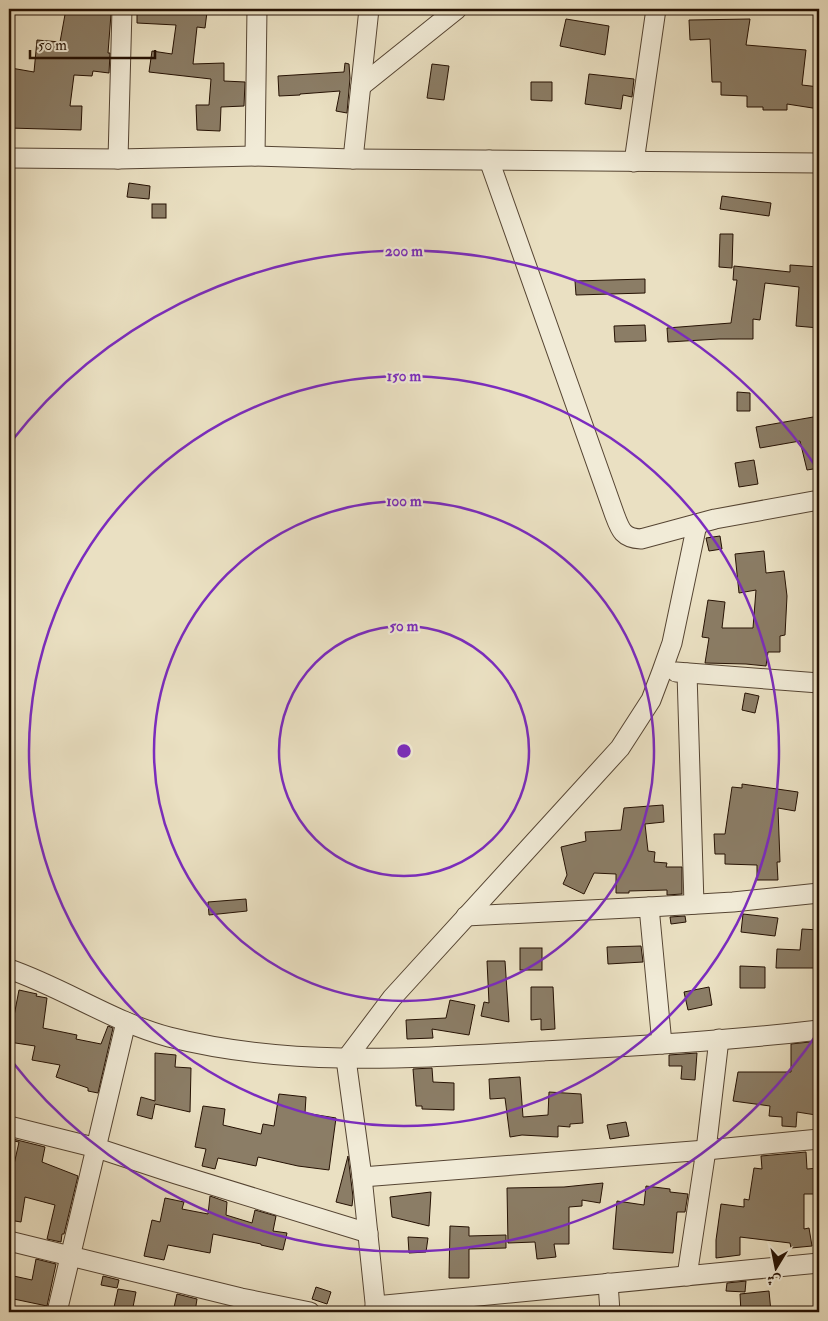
<svg xmlns="http://www.w3.org/2000/svg" width="828" height="1321" viewBox="0 0 828 1321" font-family="'IM FELL Double Pica',Amiri,serif">
  <style>
    .building { fill: #8b7d66; stroke: #251103 }
    .lines { fill: none; stroke-linecap: round; stroke-linejoin: round }
    .minor-casing { stroke: #564533; stroke-width: 21 }
    .minor { stroke: #f1ebd7; stroke-width: 19 }
    .ring { fill: none; stroke: #7b2cbf; stroke-width: 2.5 }
    .centre { fill: #7b2cbf; stroke: #f1ebd7; stroke-width: 2.5 }
    .ring-label { font-size: 15px; text-anchor: middle; font-weight: bold; fill: #7b2cbf; stroke: #f1ebd7; stroke-width: 4.5; stroke-linejoin: round; paint-order: stroke }
  </style>
  <rect width="100%" height="100%" fill="#eae0c2"/>
  <filter id="stains"><feTurbulence type="fractalNoise" baseFrequency=".004" numOctaves="4"/><feColorMatrix values="0 0 0 0 .2 0 0 0 0 .09 0 0 0 0 .02 0 0 0 .5 -.17"/></filter>
  <radialGradient id="worn" r=".72"><stop offset=".6" stop-color="#630" stop-opacity="0"/><stop offset="1" stop-color="#630" stop-opacity=".3"/></radialGradient>
  <g class="building">
    <polygon points="66,9 83,9 83,10 111,14 108,53 110,53 109,73 93,71 92,76 74,75 70,106 82,106 81,130 9,128 9,86 11,68 34,72 37,40 60,42"/>
    <polygon points="137,9 184,9 207,12 205,28 197,27 193,64 224,63 224,81 245,82 244,106 221,107 220,131 197,130 196,105 209,105 211,79 149,72 152,51 172,54 176,25 137,23"/>
    <polygon points="566,19 609,26 605,55 560,46"/>
    <polygon points="750,19 746,45 806,50 802,85 819,87 819,109 787,104 787,110 763,110 763,107 747,107 747,96 721,95 721,82 712,82 710,39 690,40 689,20"/>
    <polygon points="345,63 349,64 350,78 347,113 336,111 340,91 300,94 300,95 279,96 278,76 344,72"/>
    <polygon points="432,64 449,66 444,100 427,98"/>
    <polygon points="589,74 634,79 632,97 623,95 621,109 585,104"/>
    <polygon points="531,82 552,82 552,101 531,100"/>
    <polygon points="129,183 150,186 149,199 127,197"/>
    <polygon points="722,196 771,203 769,216 720,209"/>
    <rect x="152" y="204" width="14" height="14"/>
    <polygon points="720,234 733,234 732,268 719,267"/>
    <polygon points="790,265 819,267 819,328 796,326 799,287 765,283 760,320 753,319 753,339 719,339 668,342 667,328 731,323 737,280 733,280 734,266 790,272"/>
    <polygon points="645,279 645,293 576,295 575,281"/>
    <polygon points="645,325 646,341 615,342 614,326"/>
    <polygon points="737,392 750,393 750,411 737,411"/>
    <polygon points="819,416 819,468 807,470 800,441 760,448 756,427"/>
    <polygon points="754,460 758,484 739,487 735,463"/>
    <polygon points="720,536 722,549 709,551 706,538"/>
    <polygon points="764,551 766,573 784,571 787,596 785,635 780,636 780,652 768,652 766,666 746,664 705,663 709,638 702,637 708,600 725,602 722,628 753,628 756,590 739,593 735,554"/>
    <polygon points="745,693 759,696 755,713 742,710"/>
    <polygon points="742,784 798,792 795,811 778,808 780,862 777,862 778,880 757,880 757,865 725,864 725,854 715,854 714,834 725,834 732,787 742,788"/>
    <polygon points="663,805 664,822 645,824 648,851 655,852 654,862 667,863 666,867 682,867 682,894 667,895 667,890 629,891 629,893 616,893 616,874 594,873 584,894 563,884 567,875 561,847 586,841 585,832 621,830 624,808"/>
    <polygon points="246,899 247,911 209,915 208,902"/>
    <polygon points="743,914 778,918 775,936 741,932"/>
    <polygon points="685,916 686,922 671,924 670,917"/>
    <polygon points="802,929 819,930 819,957 814,957 814,968 776,968 777,949 800,950"/>
    <polygon points="641,946 643,962 608,964 607,947"/>
    <rect x="520" y="948" width="22" height="22"/>
    <polygon points="487,961 505,961 509,1022 481,1016 484,1002 489,1003"/>
    <polygon points="740,966 765,967 765,988 740,988"/>
    <polygon points="531,987 553,987 555,1029 541,1030 541,1019 531,1020"/>
    <polygon points="709,987 712,1005 688,1010 684,992"/>
    <polygon points="19,990 37,994 36,996 47,998 43,1028 77,1035 76,1039 101,1044 108,1026 113,1028 98,1093 88,1091 88,1088 56,1077 60,1065 32,1060 35,1046 9,1042"/>
    <polygon points="450,1000 475,1005 469,1035 432,1029 433,1038 407,1039 406,1020 446,1018"/>
    <polygon points="819,1041 819,1105 818,1105 816,1115 797,1112 796,1127 782,1126 782,1117 769,1116 770,1106 733,1101 738,1072 791,1072 791,1044"/>
    <polygon points="155,1053 176,1055 175,1067 191,1068 190,1112 155,1104 152,1119 137,1115 141,1097 155,1101"/>
    <polygon points="697,1053 695,1080 681,1079 682,1066 669,1066 669,1055"/>
    <polygon points="432,1068 433,1082 454,1083 454,1110 422,1109 422,1106 416,1106 413,1069"/>
    <polygon points="520,1077 523,1117 548,1115 549,1092 581,1094 583,1123 570,1124 570,1127 558,1126 558,1137 522,1135 510,1137 505,1098 490,1099 489,1079"/>
    <polygon points="279,1094 306,1097 305,1113 336,1118 329,1170 298,1166 258,1157 256,1166 218,1158 215,1169 202,1166 206,1149 195,1147 203,1106 225,1109 223,1125 261,1134 263,1124 274,1126"/>
    <polygon points="626,1122 629,1136 610,1139 607,1125"/>
    <polygon points="9,1138 45,1147 42,1162 78,1176 64,1234 62,1234 61,1242 47,1239 55,1205 25,1197 21,1222 9,1220 9,1187 19,1142 9,1140"/>
    <polygon points="806,1152 807,1169 819,1168 819,1194 804,1194 804,1229 809,1228 812,1246 791,1248 790,1243 740,1237 740,1255 716,1258 716,1240 721,1204 744,1207 744,1199 749,1200 754,1168 762,1169 761,1156"/>
    <polygon points="348,1156 353,1197 352,1206 336,1202"/>
    <polygon points="603,1183 600,1203 582,1200 582,1206 569,1207 569,1244 554,1244 556,1257 537,1259 535,1242 508,1243 507,1188 564,1187"/>
    <polygon points="646,1186 670,1189 670,1192 688,1194 685,1212 677,1212 673,1253 613,1249 617,1201 644,1205"/>
    <polygon points="431,1192 429,1226 392,1217 390,1197"/>
    <polygon points="210,1196 227,1202 226,1215 252,1223 255,1210 276,1216 273,1231 287,1233 283,1250 261,1245 261,1244 213,1234 210,1253 168,1245 164,1260 144,1256 152,1220 160,1222 165,1198 184,1202 182,1209 208,1214"/>
    <polygon points="450,1226 469,1227 469,1236 506,1235 506,1248 469,1249 469,1278 449,1278"/>
    <polygon points="408,1237 428,1238 426,1252 409,1253"/>
    <polygon points="36,1259 56,1264 47,1306 9,1298 9,1275 32,1280"/>
    <polygon points="103,1276 119,1280 117,1288 101,1285"/>
    <polygon points="746,1281 745,1292 726,1291 727,1283"/>
    <polygon points="316,1287 331,1292 327,1304 312,1299"/>
    <polygon points="118,1289 136,1292 132,1312 113,1312"/>
    <polygon points="769,1291 771,1312 741,1312 740,1294"/>
    <polygon points="177,1294 197,1299 195,1312 173,1312"/>
  </g>
  <g class="lines">
    <g class="minor-casing">
      <g id="minor">
        <polyline points="361,86 457,9"/>
        <polyline points="255,156 257,9"/>
        <polyline points="9,158 118,159 255,156 353,159 819,163"/>
        <polyline points="118,159 122,9"/>
        <polyline points="353,159 369,9"/>
        <path d="M489,160L614,513C620,529 622,538 641,539L715,519L819,500"/>
        <polyline points="634,162 656,9"/>
        <polyline points="676,672 819,683"/>
        <polyline points="687,673 694,904"/>
        <polyline points="649,907 662,1044"/>
        <polyline points="466,916 649,907 733,902 819,893"/>
        <path d="M9,969C64,988 113,1022 169,1037C291,1068 417,1058 542,1051C634,1046 727,1041 819,1030"/>
        <polyline points="9,1126 97,1148 176,1174 368,1233"/>
        <polyline points="362,1177 706,1150 819,1139"/>
        <polyline points="9,1241 241,1298 310,1312"/>
        <polyline points="687,1276 706,1150 719,1039"/>
        <polyline points="608,1283 610,1312"/>
        <polyline points="375,1306 819,1263"/>
        <polyline points="57,1312 126,1022"/>
        <polyline points="376,1312 362,1177 346,1059 392,998 620,748 651,700 662,671 672,643 697,524"/>
      </g>
    </g>
    <use href="#minor" class="minor"/>
  </g>
  <g class="ring">
    <circle cx="404" cy="751" r="125"/>
    <circle cx="404" cy="751" r="250"/>
    <circle cx="404" cy="751" r="375"/>
    <path d="M819 1031A500 500 0 0 1 10 1059M10 443A500 500 0 0 1 819 471"/>
  </g>
  <circle cx="404" cy="751" r="8" class="centre"/>
  <g class="ring-label">
    <text x="404" y="256">200 m</text>
    <text x="404" y="381">150 m</text>
    <text x="404" y="506">100 m</text>
    <text x="404" y="631">50 m</text>
  </g>
  <rect width="828" height="1321" fill="none" stroke="#eae0c2" stroke-width="30"/>
  <rect x="10" y="10" width="808" height="1301" fill="none" stroke="#251103" stroke-width="2.5"/>
  <rect x="15" y="15" width="798" height="1291" fill="none" stroke="#251103"/>
  <g transform="translate(776 1268) rotate(190)" stroke="#f1ebd7" stroke-width="4" paint-order="stroke">
  <path d="M0-4L9 19L0 12L-9 19Z" fill="#251103"/>
  <text y="-8" font-size="14" font-weight="bold" text-anchor="middle" fill="#251103">ش</text>
  </g>
  <path d="M30 50v8h125v-8" fill="none" stroke="#251103" stroke-width="2.5"/>
  <text x="38" y="50" font-size="15" fill="#251103" stroke="#f1ebd7" stroke-width="4" paint-order="stroke">50 m</text>
  <rect width="100%" height="100%" filter="url(#stains)"/>
  <rect width="100%" height="100%" fill="url(#worn)"/>
</svg>
